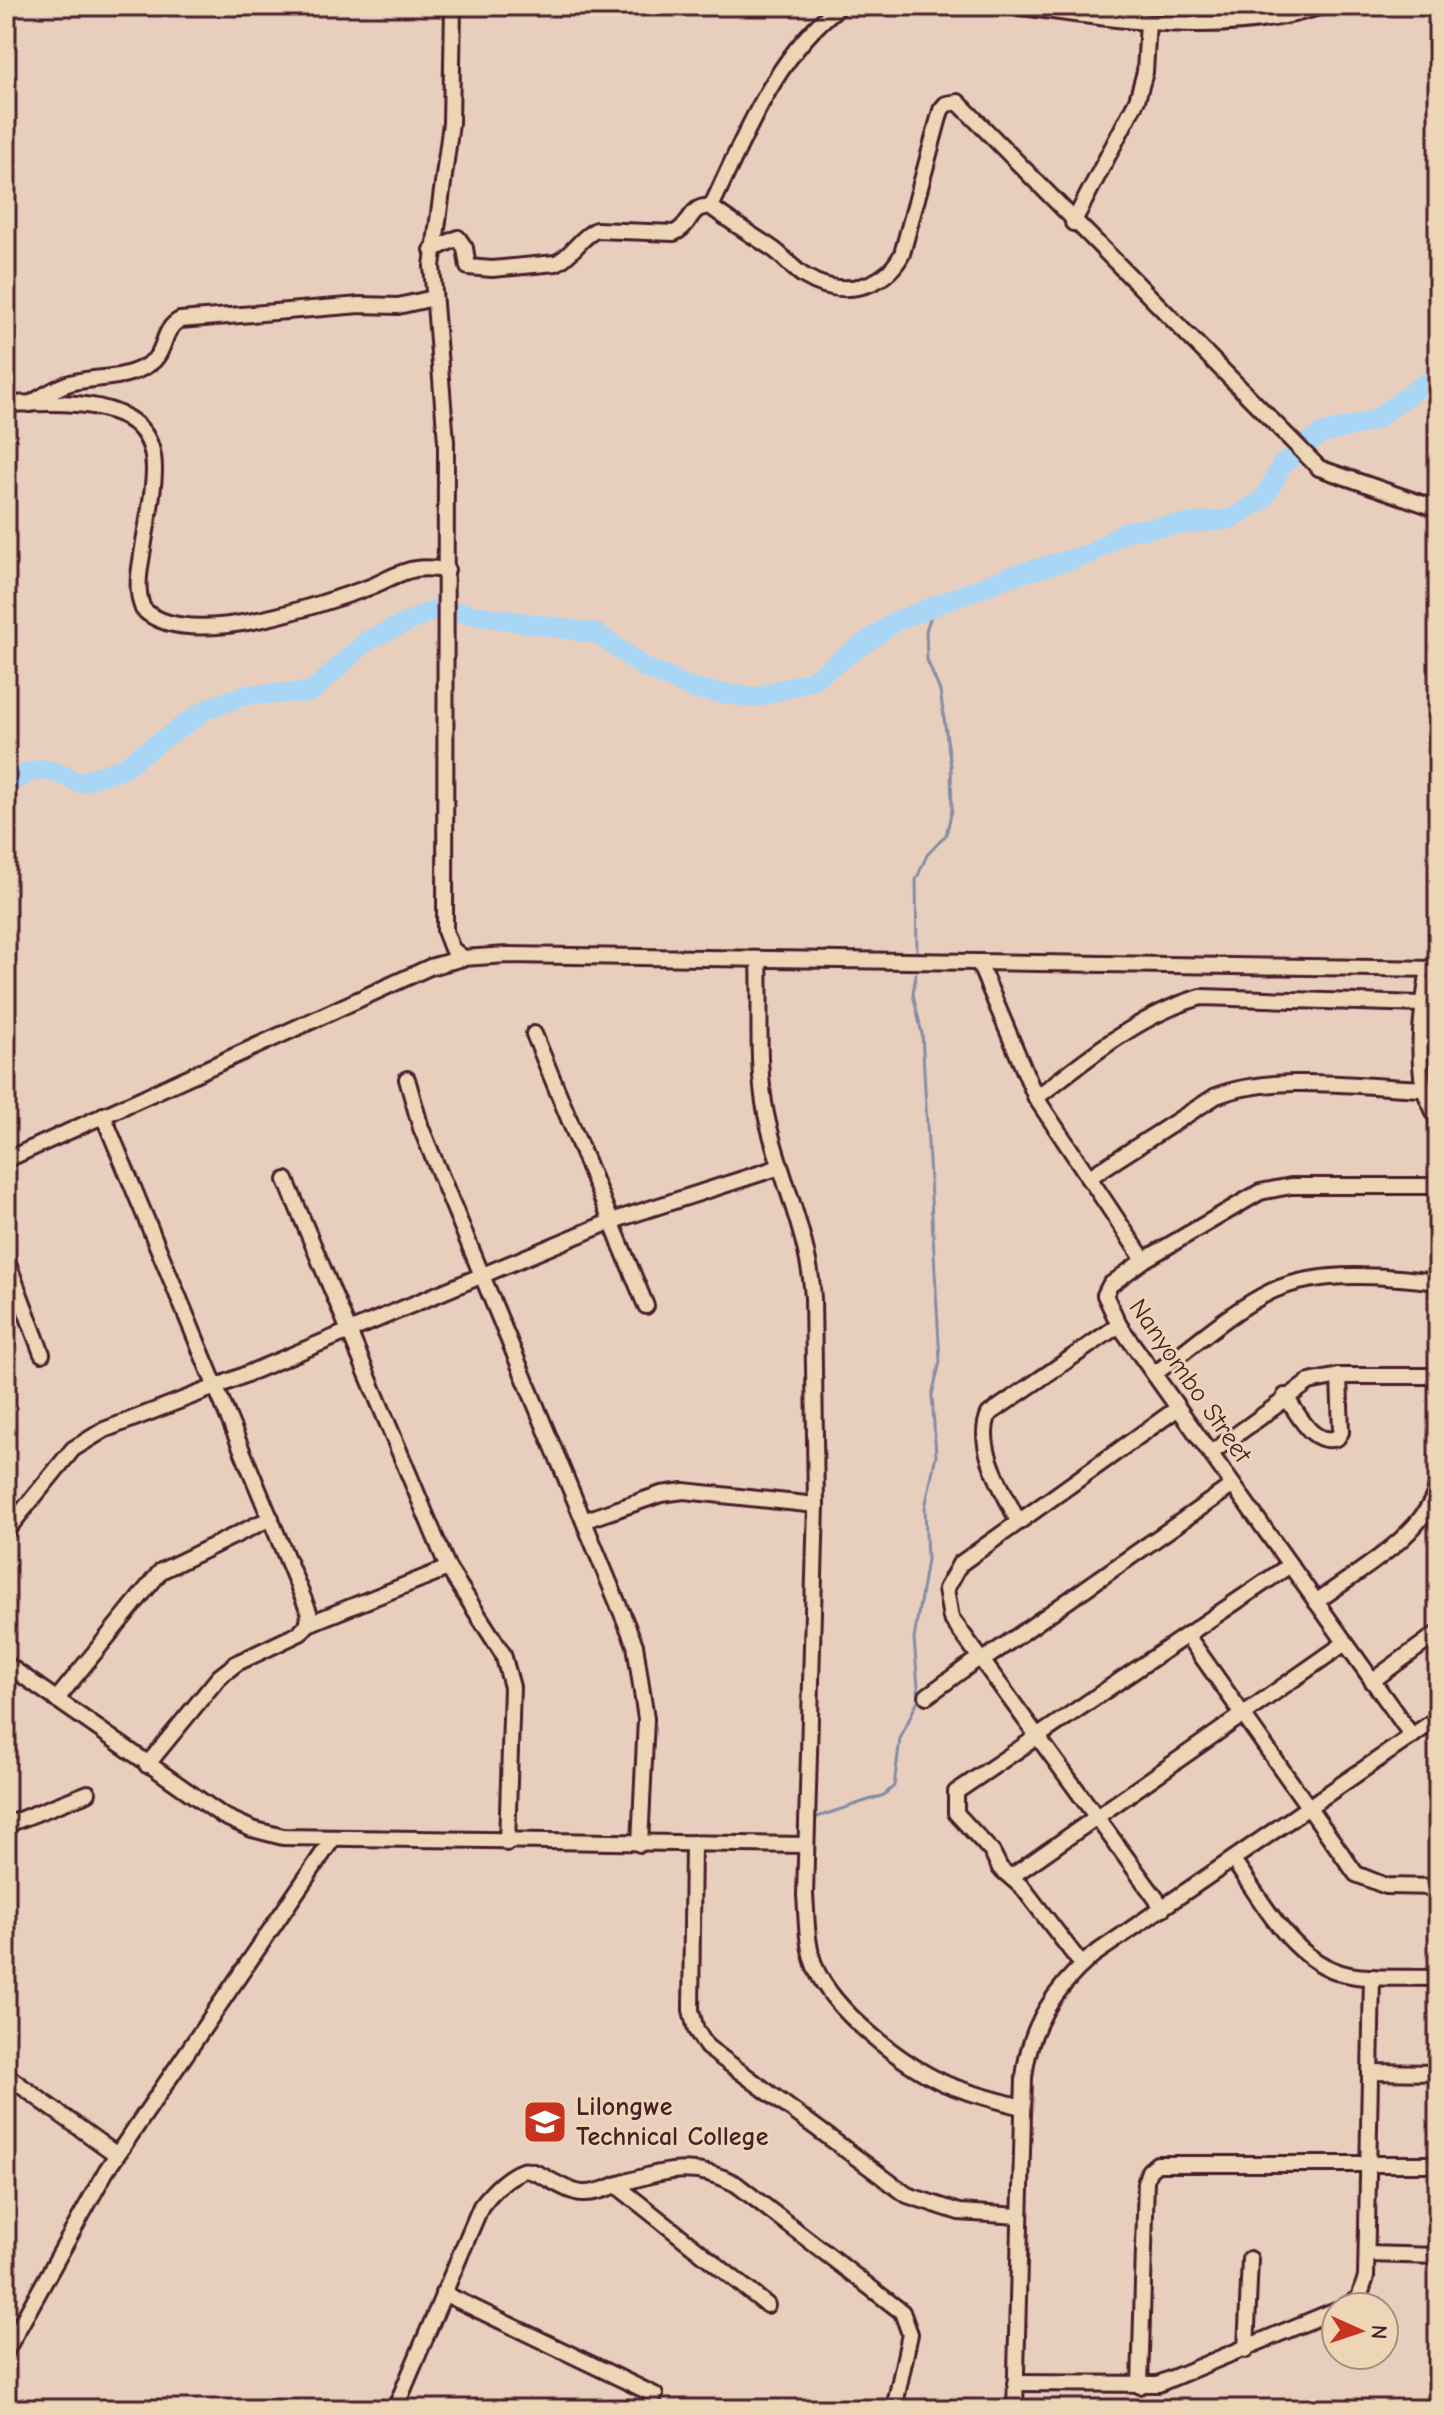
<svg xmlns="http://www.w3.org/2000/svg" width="1444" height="2415" viewBox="0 0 1444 2415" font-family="'Comic Neue',sans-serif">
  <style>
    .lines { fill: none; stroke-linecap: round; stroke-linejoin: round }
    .stream { stroke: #848da5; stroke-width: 3 }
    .river { stroke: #aad6f6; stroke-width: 20 }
    .minor-casing { stroke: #4a1f2b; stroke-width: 20 }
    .minor { stroke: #ecd6b5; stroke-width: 14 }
    .labels { text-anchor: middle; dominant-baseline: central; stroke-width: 6; stroke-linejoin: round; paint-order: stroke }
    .street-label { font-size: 26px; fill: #4a1f2b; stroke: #ecd6b5 }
    .poi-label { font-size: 26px; font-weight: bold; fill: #4a1f2b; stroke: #ecd6b5; text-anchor: start }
  </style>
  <rect width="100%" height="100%" fill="#e8cfbd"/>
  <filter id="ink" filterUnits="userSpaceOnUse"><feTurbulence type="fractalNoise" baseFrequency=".0125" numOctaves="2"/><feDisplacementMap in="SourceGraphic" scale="16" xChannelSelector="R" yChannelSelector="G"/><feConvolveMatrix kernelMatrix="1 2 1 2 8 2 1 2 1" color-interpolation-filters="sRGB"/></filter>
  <g filter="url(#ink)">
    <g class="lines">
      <g class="stream">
        <polyline points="917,955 916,880 927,855 946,835 952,810 951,766 940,691 927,660 926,631 934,606"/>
        <polyline points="817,1817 884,1795 894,1786 900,1739 919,1698 914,1639 927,1560 925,1508 936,1455 932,1395 940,1362 922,1034 913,994 916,974"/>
      </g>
      <g class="river">
        <polyline points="1305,445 1321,434 1373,421 1425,383 1438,379"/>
        <polyline points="456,612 598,634 643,667 694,689 754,698 811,681 896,621 1011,576 1090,554 1126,531 1231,519 1264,499 1283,463 1293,457"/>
        <path d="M6,786C39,764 45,766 79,783L122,768L207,709L245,695L311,692L368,640L434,610"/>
      </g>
      <g class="minor-casing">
        <g id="minor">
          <polyline points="453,6 451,123 432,266 446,442 445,931 452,949 463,958"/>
          <path d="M1015,6C1116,19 1224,39 1322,6"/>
          <path d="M711,207C745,136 776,54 840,6"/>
          <polyline points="1073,223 1137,100 1145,72 1148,22"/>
          <path d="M432,250L458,238L465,248L468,267L492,269L556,263C572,256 579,238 596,230L674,233C692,226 689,204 711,207C731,222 752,235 773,249C785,257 793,270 806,277C841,298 884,289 902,254L941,110L946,104L958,102L1319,468L1438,509"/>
          <path d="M6,404C60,403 154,393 154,469C154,493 148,518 144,542C141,565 134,587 143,609C187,652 319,605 370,587C385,581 400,571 416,569C426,567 437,569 447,570"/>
          <path d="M30,404C43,396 56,387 70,383C96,376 124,381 149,364C167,353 161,329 180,320L360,305L398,306L434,298"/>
          <path d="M759,959C761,1009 756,1064 766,1114C779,1176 809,1234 813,1298L816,1505L805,1895C807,1919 806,1944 815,1967C833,2011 903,2065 946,2084C971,2094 996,2100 1022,2107"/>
          <polyline points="979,963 1036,1098 1144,1260"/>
          <path d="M1429,968C1423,1007 1416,1049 1424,1088C1427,1100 1435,1111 1438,1123"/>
          <polyline points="534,1034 646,1306"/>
          <polyline points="407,1079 421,1128 635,1645 646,1719 640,1844"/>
          <path d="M1036,1098C1085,1060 1140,1014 1201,997L1423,1004"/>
          <polyline points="103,1115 309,1612 308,1624 300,1633 237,1663 219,1677 147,1765"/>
          <polyline points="6,1160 430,967 463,958 507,955 1438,969"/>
          <path d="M1088,1178L1216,1096C1276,1073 1360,1087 1425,1089"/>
          <polyline points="286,1180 448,1568 503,1654 512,1687 507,1843"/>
          <polyline points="6,1258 42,1354"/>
          <path d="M1154,1374C1192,1347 1230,1311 1272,1291C1320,1269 1387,1276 1438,1282"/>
          <path d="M1285,1396C1299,1414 1311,1446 1337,1438L1341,1432L1339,1376"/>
          <polyline points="1211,1453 1309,1382 1339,1376 1438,1376"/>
          <polyline points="586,1520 661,1494 684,1491 816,1505"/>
          <path d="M1018,1522C1005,1492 974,1447 989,1414L1119,1325"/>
          <polyline points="6,1531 73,1449 104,1430 218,1386 612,1221 780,1167"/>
          <path d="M1316,1602C1356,1572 1428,1534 1438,1483"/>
          <polyline points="308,1624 448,1568"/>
          <polyline points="1188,1637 1356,1874 1386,1886 1438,1887"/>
          <polyline points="982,1661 1233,1485"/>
          <polyline points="6,1664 223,1816 252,1829 283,1837 806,1845"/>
          <polyline points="1372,1681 1438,1633"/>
          <polyline points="927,1696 979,1658"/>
          <polyline points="56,1700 161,1571 271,1518"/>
          <polyline points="1412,1736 1119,1325 1105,1295 1110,1285 1144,1260 1260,1192 1291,1186 1438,1186"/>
          <polyline points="6,1825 88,1793"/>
          <polyline points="693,1843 691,2010 696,2030 707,2047 907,2195 959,2212 1019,2216"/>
          <path d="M1233,1860C1265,1904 1296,1969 1356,1976C1383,1979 1411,1977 1438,1978"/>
          <polyline points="1011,1877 1345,1643"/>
          <polyline points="1163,1908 951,1618 946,1589 960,1564 1178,1408"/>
          <polyline points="1082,1965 1023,1888 1000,1868 992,1852 956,1813 956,1792 1290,1565"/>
          <polyline points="1370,2072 1438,2073"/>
          <polyline points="6,2075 117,2155"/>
          <polyline points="616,2185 767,2305"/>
          <polyline points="1367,2254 1438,2256"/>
          <polyline points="443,2293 655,2395"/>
          <polyline points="1344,2307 1359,2298 1366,2277 1372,1977"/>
          <polyline points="1246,2350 1250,2259"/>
          <polyline points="6,2351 106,2171 332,1840"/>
          <polyline points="1015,2383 1158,2384 1336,2310"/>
          <polyline points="1140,2386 1146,2180 1149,2171 1157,2164 1438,2164"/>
          <path d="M395,2409L481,2206C491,2193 506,2177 522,2171C535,2166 562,2192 583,2193C595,2194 608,2188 619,2184C662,2171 694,2161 736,2184L902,2312L910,2334L894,2409"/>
          <path d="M1015,2409L1024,2078C1029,2027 1054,1989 1092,1956L1438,1718"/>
        </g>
      </g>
      <use href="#minor" class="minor"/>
    </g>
  </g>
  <defs>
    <g id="university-square" transform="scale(2.3)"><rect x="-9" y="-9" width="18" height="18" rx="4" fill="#c8321e" stroke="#ecd6b5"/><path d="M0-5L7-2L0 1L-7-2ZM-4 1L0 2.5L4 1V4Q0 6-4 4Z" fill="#fff"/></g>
  </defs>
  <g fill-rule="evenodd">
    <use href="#university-square" x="545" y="2122"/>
  </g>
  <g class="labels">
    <g class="street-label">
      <text transform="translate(1190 1381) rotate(55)">Nanyombo Street</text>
    </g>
    <g class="poi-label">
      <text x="576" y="2107">Lilongwe<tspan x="576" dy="30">Technical College</tspan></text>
    </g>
  </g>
  <rect width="1444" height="2415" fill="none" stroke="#ecd6b5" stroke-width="32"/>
  <rect x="16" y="16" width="1412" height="2383" fill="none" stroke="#4a1f2b" stroke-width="3" filter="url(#ink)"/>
  <g transform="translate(1360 2331) rotate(93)"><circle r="38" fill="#ecd6b5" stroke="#ab8d7e" stroke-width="2"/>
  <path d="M0-6L14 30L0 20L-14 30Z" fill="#c8321e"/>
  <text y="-12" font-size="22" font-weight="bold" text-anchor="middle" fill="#4a1f2b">N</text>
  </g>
</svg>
